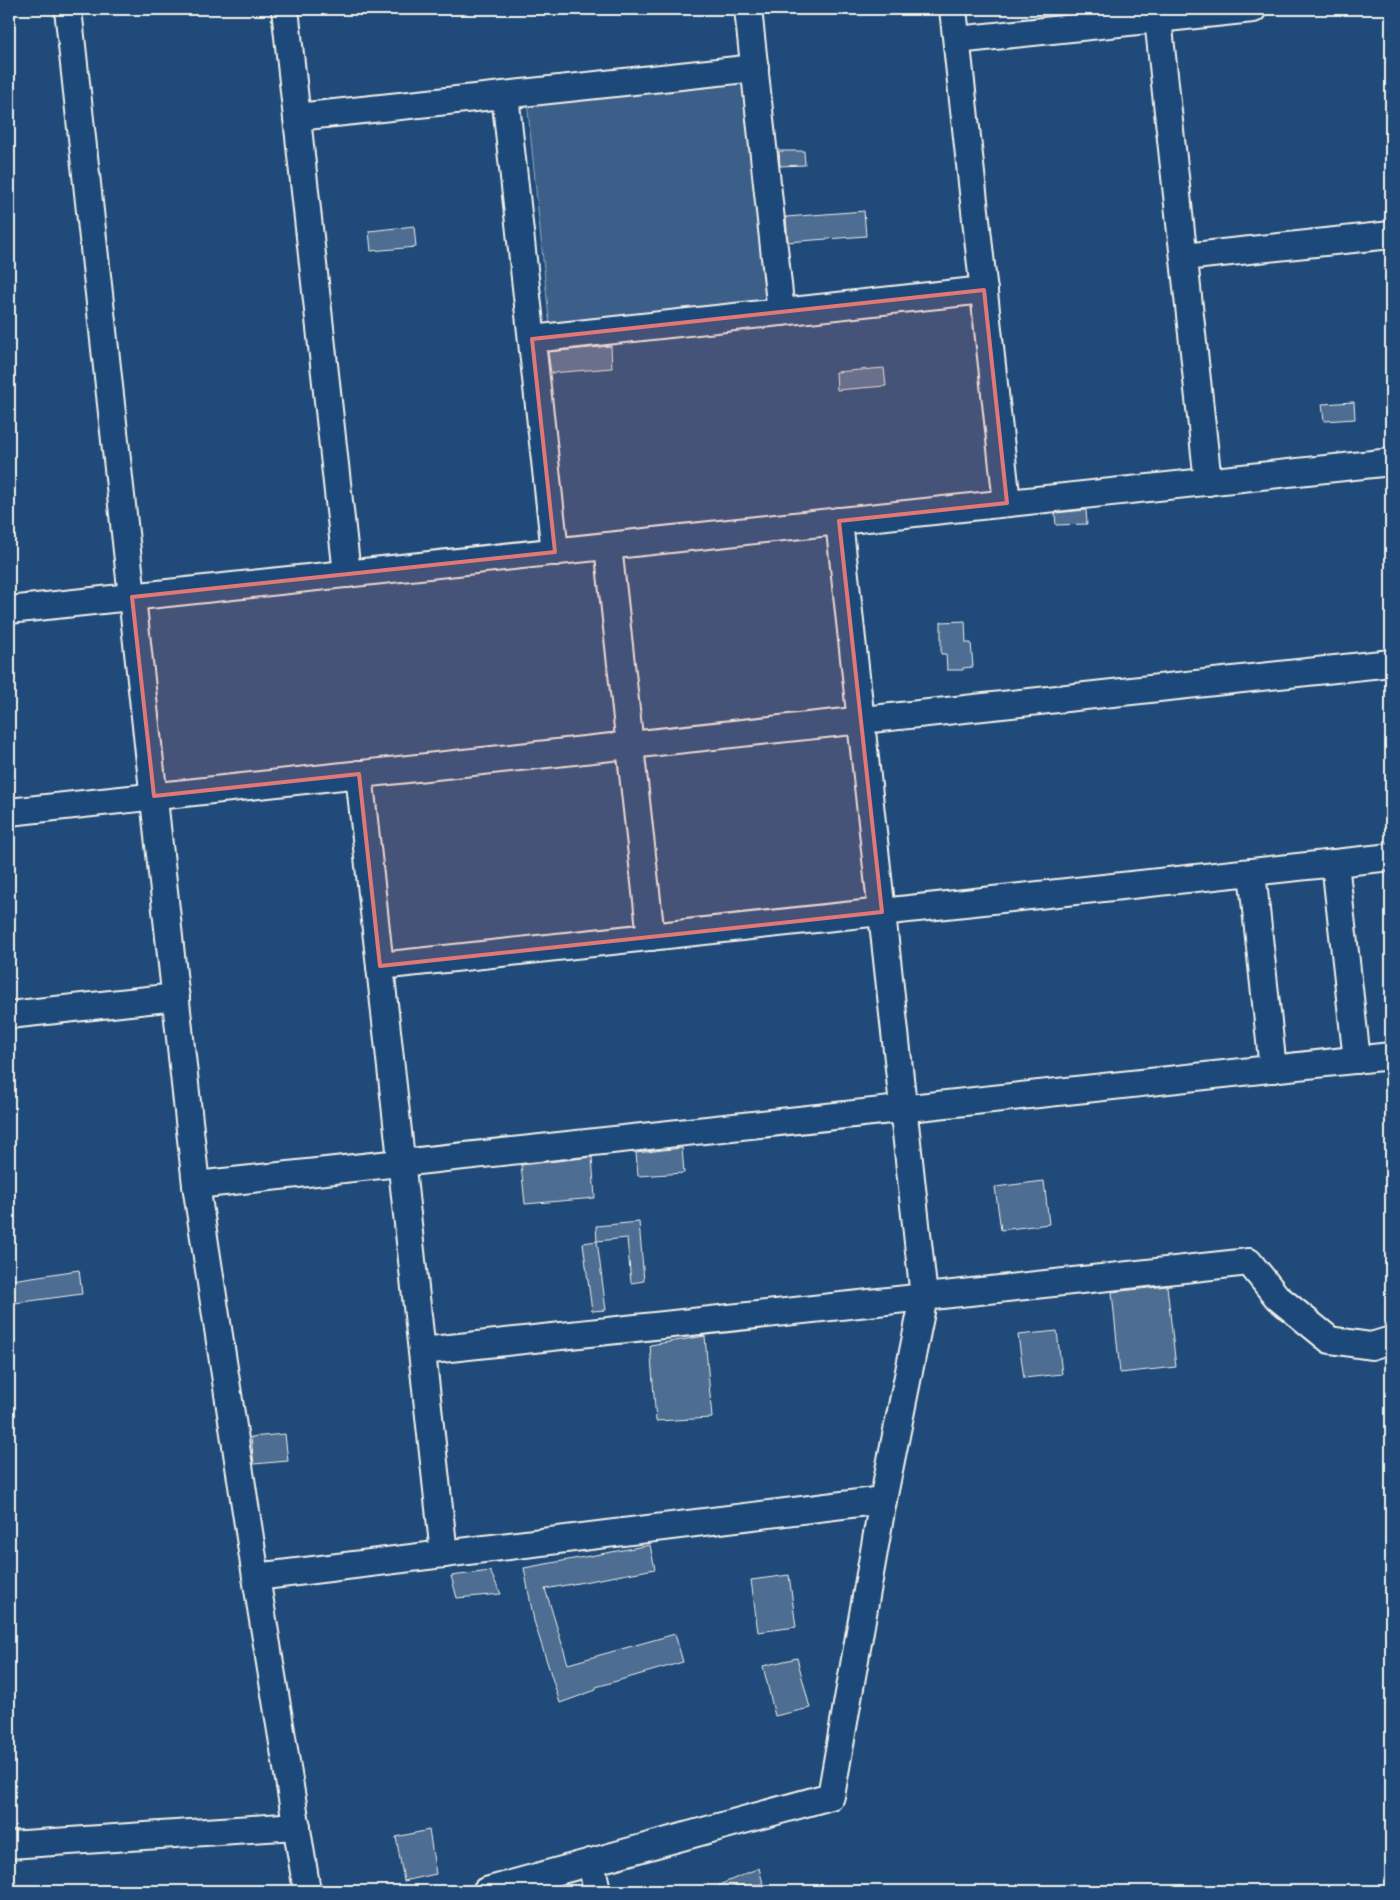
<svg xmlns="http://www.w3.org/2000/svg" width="1400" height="1900" viewBox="0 0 1400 1900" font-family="'Comic Neue',sans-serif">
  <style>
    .green { fill: #3a5f88; stroke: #97a8b8 }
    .building { fill: #4d6e92; stroke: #f4f1e8 }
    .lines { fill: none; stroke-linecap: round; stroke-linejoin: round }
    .minor-casing { stroke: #f4f1e8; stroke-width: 30 }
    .minor { stroke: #1f4a7a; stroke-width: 26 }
    .marked { fill: #e27875; fill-opacity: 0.2; stroke: #e27875; stroke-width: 4; stroke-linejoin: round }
  </style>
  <rect width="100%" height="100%" fill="#1f4a7a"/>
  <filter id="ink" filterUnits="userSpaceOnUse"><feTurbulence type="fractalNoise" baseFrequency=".02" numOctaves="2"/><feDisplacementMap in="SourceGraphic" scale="10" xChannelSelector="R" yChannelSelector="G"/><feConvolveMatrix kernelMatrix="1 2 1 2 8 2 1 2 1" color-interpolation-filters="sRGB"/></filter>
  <g filter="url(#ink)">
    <polygon class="green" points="751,77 774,307 550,329 527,100"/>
    <g class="building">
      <polygon points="779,151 804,151 805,165 780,166"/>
      <polygon points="864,211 866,236 788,242 786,217"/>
      <polygon points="414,226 416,247 371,251 369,231"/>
      <polygon points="611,346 612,368 551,373 548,352"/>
      <polygon points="884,368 886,386 837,390 836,372"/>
      <polygon points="1354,402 1355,419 1324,421 1322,404"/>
      <polygon points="1086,510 1087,524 1056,525 1055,513"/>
      <polygon points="965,621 966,643 971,643 973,667 963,668 963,670 947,670 946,654 941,654 941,622"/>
      <polygon points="682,1148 684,1173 638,1176 636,1153"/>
      <polygon points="592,1157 595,1198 525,1204 521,1165"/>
      <polygon points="1044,1181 1049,1224 1001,1230 995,1187"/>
      <polygon points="639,1222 644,1281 631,1283 627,1238 597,1241 596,1226"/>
      <polygon points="597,1241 606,1310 592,1311 583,1243"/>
      <polygon points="79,1270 82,1294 15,1303 12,1280"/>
      <polygon points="1167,1286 1176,1367 1120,1373 1112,1292"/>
      <polygon points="1057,1331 1062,1374 1024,1378 1018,1335"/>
      <polygon points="705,1336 712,1418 656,1421 650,1345"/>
      <polygon points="285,1434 288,1461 254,1464 251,1437"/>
      <polygon points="650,1545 655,1569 545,1589 549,1601 568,1664 675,1634 683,1662 596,1687 596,1690 560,1703 534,1621 524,1568"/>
      <polygon points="490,1571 501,1594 457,1598 451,1576"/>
      <polygon points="789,1575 796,1627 758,1632 751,1580"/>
      <polygon points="797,1658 810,1708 775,1716 763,1666"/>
      <polygon points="429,1830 436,1874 404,1881 396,1837"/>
      <polygon points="759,1868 763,1884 720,1888 719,1885"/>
    </g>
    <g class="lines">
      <g class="minor-casing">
        <g id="minor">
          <polyline points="68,9 196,1185 256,1577 307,1891"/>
          <polyline points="285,9 347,574"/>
          <polyline points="748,9 781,312"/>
          <polyline points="953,9 1007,503"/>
          <polyline points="1158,19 1208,482"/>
          <polyline points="957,40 1253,9"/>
          <polyline points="505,95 555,552"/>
          <polyline points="297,117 755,68"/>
          <polyline points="1184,257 1391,235"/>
          <polyline points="532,339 984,290"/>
          <polyline points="608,546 651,937"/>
          <polyline points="9,610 1391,462"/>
          <polyline points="359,774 444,1554"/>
          <polyline points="9,812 1391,663"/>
          <polyline points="1335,863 1357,1060"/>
          <polyline points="1252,872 1273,1069"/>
          <polyline points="380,966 1391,857"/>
          <polyline points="9,1015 176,997"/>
          <polyline points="196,1185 1391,1056"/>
          <polyline points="422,1351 1249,1262 1277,1297 1330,1340 1371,1346 1391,1340"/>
          <polyline points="256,1577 883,1500"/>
          <polyline points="9,1845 297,1826"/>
          <polyline points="591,1862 597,1891"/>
          <polyline points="486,1891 831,1796 883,1500 924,1297 839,521"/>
        </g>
      </g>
      <use href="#minor" class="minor"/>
    </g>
  </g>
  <path class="marked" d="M984,290L1007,503L839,521L882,912L380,966L359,774L154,796L132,597L555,552L532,339Z"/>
  <rect width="1400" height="1900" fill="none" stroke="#1f4a7a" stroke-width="30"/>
  <rect x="15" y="15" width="1370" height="1870" fill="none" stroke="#f4f1e8" stroke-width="2" filter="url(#ink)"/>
</svg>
